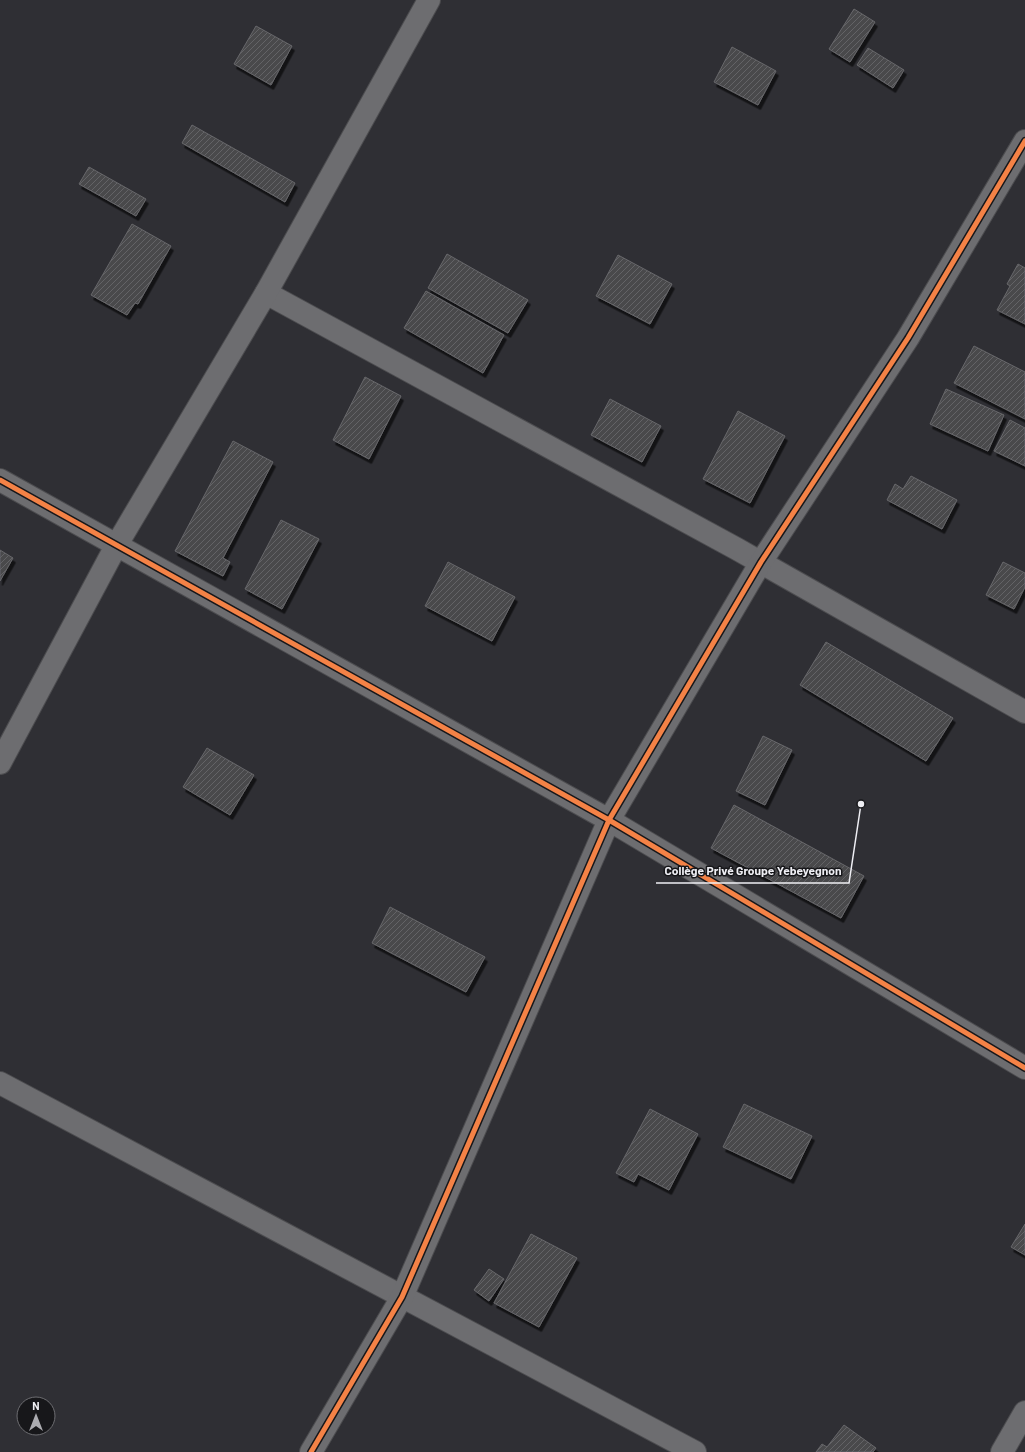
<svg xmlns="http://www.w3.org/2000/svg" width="1025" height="1452" viewBox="0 0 1025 1452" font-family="Barlow,sans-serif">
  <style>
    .building { fill: url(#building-hatch); stroke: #67676a; filter: url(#shadow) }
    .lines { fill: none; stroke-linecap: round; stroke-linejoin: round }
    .minor-casing { stroke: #4c4c4f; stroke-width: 24 }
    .minor { stroke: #6d6d70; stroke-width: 22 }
    .cycleway-casing { stroke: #17171a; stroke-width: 8 }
    .cycleway { stroke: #f48246; stroke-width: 5 }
    .leader { fill: none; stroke: #efeff4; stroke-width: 1.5 }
    .callout-dot { fill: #efeff4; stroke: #17171a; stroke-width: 1.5 }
    .callout-label { font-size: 12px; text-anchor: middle; font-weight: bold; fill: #efeff4; stroke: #17171a; stroke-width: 3; stroke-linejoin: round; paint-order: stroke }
  </style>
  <defs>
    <pattern id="building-hatch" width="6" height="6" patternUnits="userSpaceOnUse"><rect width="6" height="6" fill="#49494c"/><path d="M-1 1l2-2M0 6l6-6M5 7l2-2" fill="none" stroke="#646466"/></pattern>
    <filter id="shadow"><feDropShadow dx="2.5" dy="4.5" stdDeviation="0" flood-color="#0009"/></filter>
  </defs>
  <rect width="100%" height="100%" fill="#2f2f34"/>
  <g class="building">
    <polygon points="854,9 875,22 850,62 829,49"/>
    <polygon points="256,26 292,46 271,85 234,64"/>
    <polygon points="732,47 776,71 758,105 714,82"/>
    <polygon points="868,48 904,70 893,88 857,65"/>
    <polygon points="192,125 295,183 285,202 182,143"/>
    <polygon points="89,167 146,199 136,216 79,184"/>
    <polygon points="132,224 171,246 138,304 135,303 127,315 91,295"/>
    <polygon points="447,254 528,300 508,333 428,288"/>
    <polygon points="618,255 672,284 650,324 596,296"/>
    <polygon points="1018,264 1025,268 1025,324 997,310 1010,286 1007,284"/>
    <polygon points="426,291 504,335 483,373 404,328"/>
    <polygon points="974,346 1025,372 1025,419 954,383"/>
    <polygon points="365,377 401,396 369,459 333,440"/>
    <polygon points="946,389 1004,415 988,451 930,424"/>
    <polygon points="610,399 661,426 642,462 591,435"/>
    <polygon points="738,411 785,436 750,503 703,479"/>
    <polygon points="1010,420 1025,428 1025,466 994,451"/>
    <polygon points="233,441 273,462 223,558 230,562 223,576 175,551"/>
    <polygon points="911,476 957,500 942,529 887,500 895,484 903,489"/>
    <polygon points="281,520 319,539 282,609 245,589"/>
    <polygon points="0,550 13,558 0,581"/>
    <polygon points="448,562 515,597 492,641 425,606"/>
    <polygon points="1003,562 1025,573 1025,587 1014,609 986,595"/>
    <polygon points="826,642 953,718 926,761 800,685"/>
    <polygon points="763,736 792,750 765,805 736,791"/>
    <polygon points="207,748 254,775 230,815 183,787"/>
    <polygon points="734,805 864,876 841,918 711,848"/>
    <polygon points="390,907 485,957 466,992 372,943"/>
    <polygon points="744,1104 812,1136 791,1179 723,1147"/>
    <polygon points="650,1109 698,1134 669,1190 638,1174 634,1182 616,1173"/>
    <polygon points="1025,1224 1025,1255 1011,1247"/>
    <polygon points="531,1234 577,1258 539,1327 494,1303"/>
    <polygon points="489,1269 504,1279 489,1301 474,1290"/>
    <polygon points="844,1425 876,1448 873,1452 816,1452 822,1444 827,1447"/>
  </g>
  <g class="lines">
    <g class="minor-casing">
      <g id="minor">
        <polyline points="266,293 737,549 1025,712"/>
        <polyline points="0,480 609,820 1025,1068"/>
        <polyline points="0,763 116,546 266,293 429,0"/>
        <polyline points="0,1083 695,1452"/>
        <polyline points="311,1452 402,1297 609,820 761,562 908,338 1025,141"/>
        <polyline points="1002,1452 1025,1412"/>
      </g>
    </g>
    <use href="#minor" class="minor"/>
    <g class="cycleway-casing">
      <g id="cycleway">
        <polyline points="0,480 609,820 1025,1068"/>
        <polyline points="311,1452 402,1297 609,820 761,562 908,338 1025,141"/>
      </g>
    </g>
    <use href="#cycleway" class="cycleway"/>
  </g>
  <path class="leader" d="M861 804L849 883H656"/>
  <circle class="callout-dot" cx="861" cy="804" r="4"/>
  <g class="callout-label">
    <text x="753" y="875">Collège Privé Groupe Yebeyegnon</text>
  </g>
  <g transform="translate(36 1416)"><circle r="19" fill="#17171a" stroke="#6d6d71"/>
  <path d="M0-3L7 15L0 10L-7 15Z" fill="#acacb1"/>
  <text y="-6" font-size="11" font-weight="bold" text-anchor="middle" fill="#efeff4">N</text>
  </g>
</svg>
